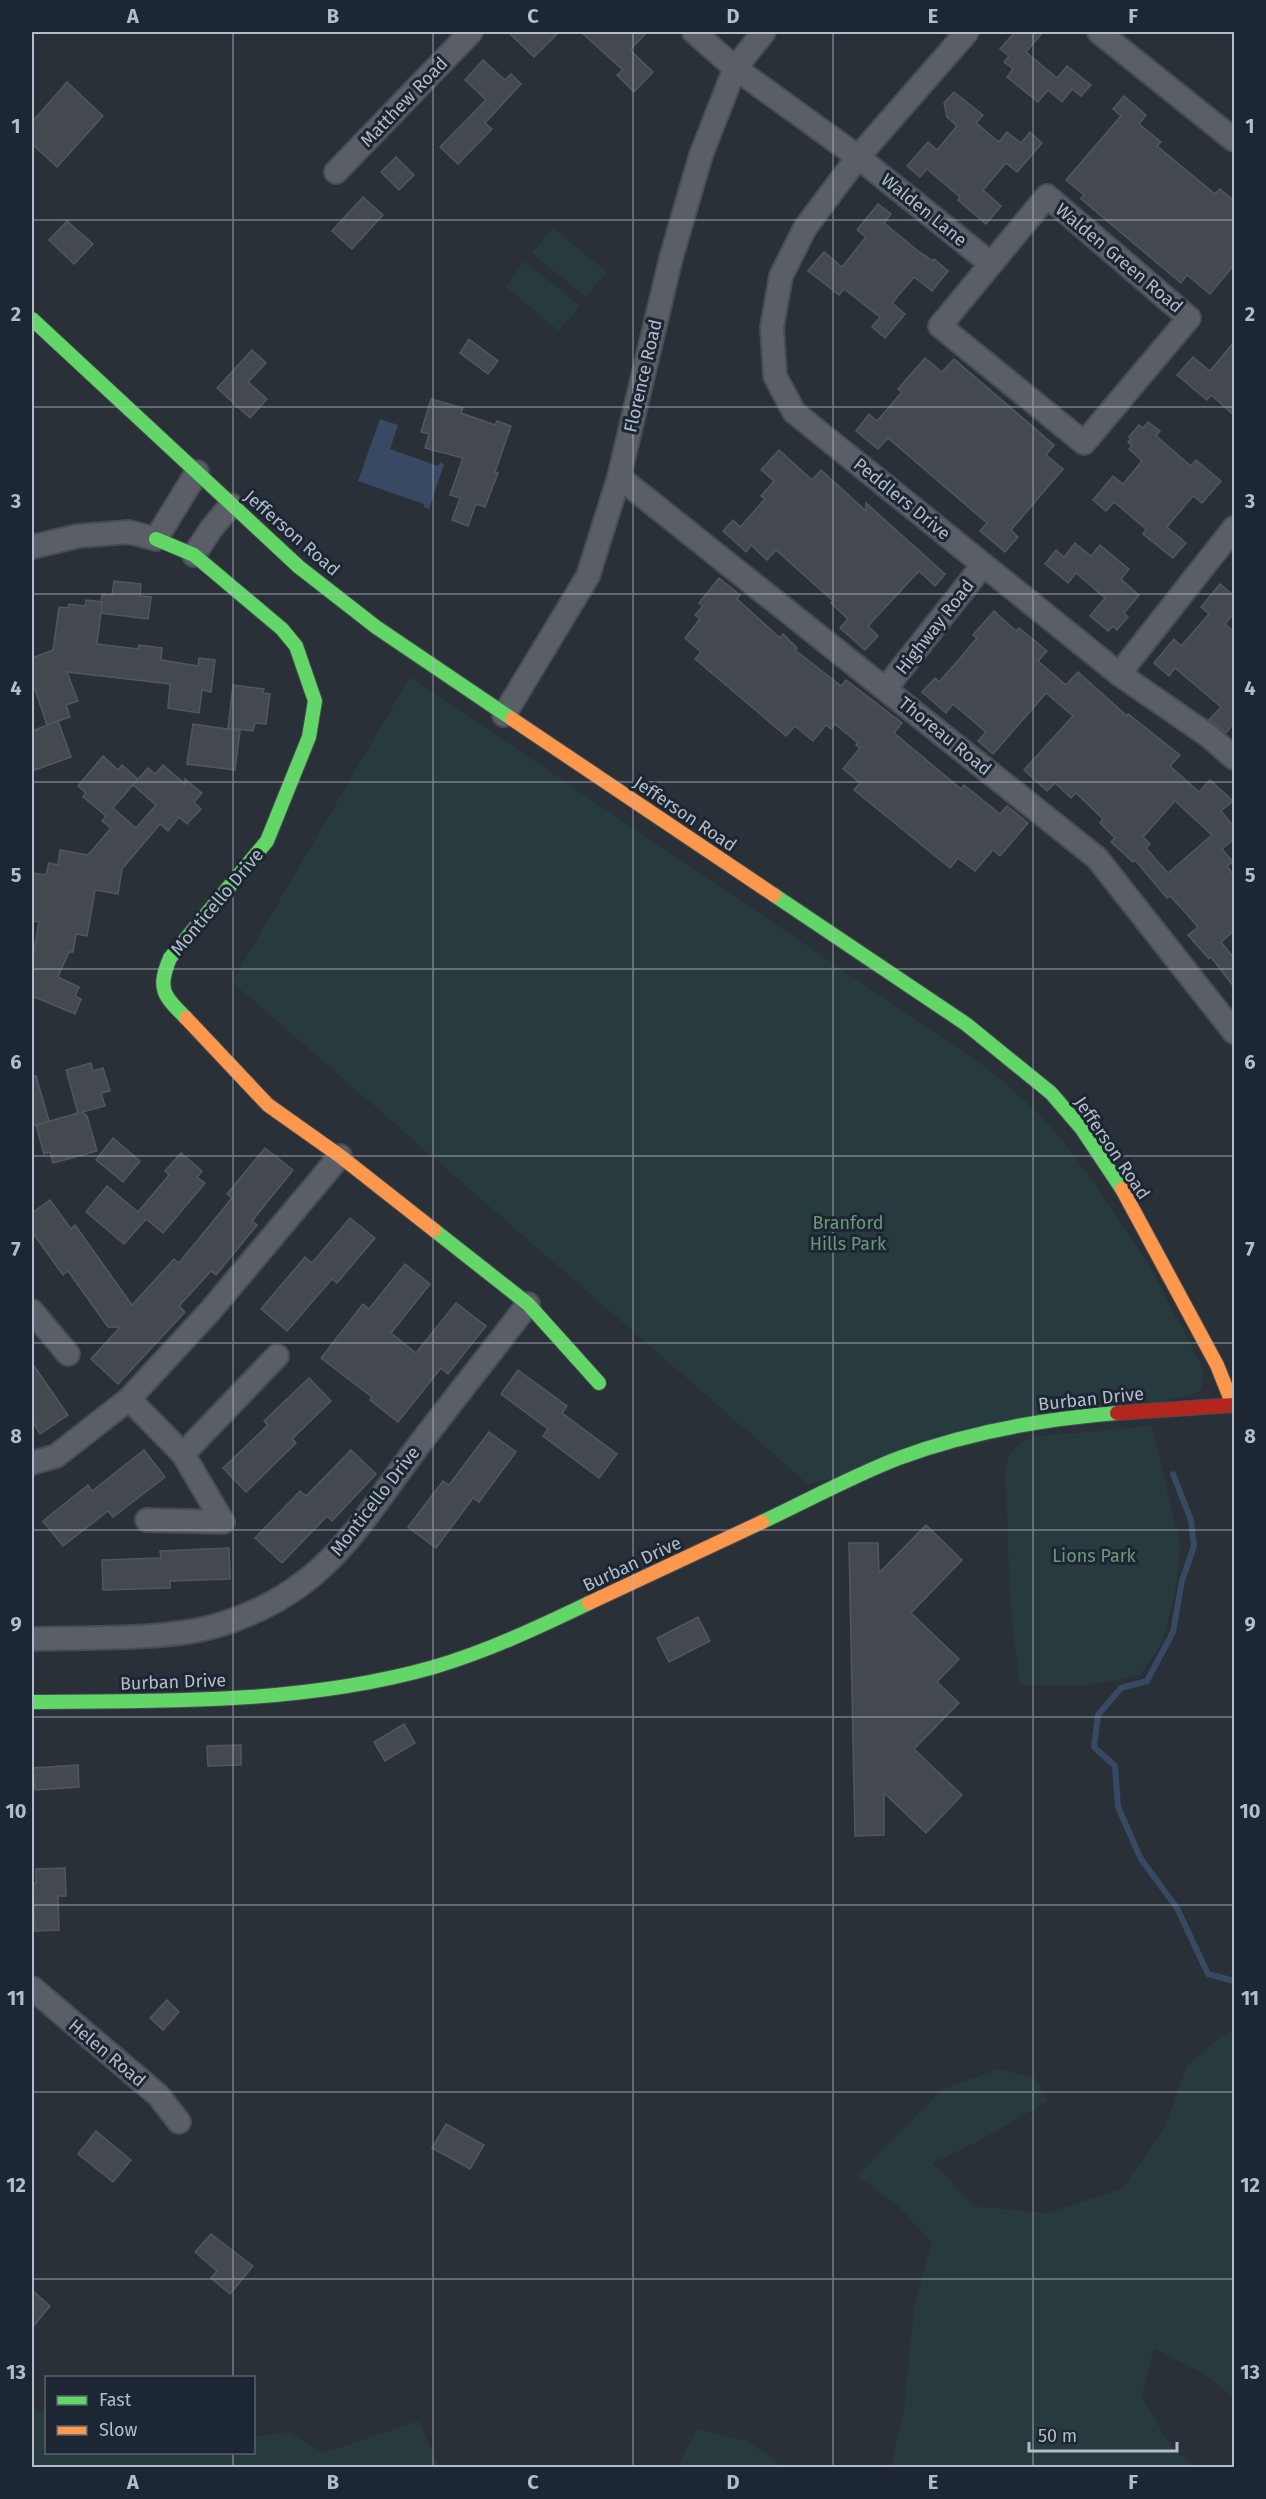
<svg xmlns="http://www.w3.org/2000/svg" width="1266" height="2499" viewBox="0 0 1266 2499" font-family="'Fira Sans',sans-serif">
  <style>
    .green { fill: #273a3e }
    .water { fill: #384963 }
    .lines { fill: none; stroke-linecap: round; stroke-linejoin: round }
    .stream { stroke: #384963; stroke-width: 6 }
    .building { fill: #444950; stroke: #52575f; stroke-width: 1.5; fill-rule: evenodd }
    .street-casing { stroke: #484c53; stroke-width: 26 }
    .fast-casing { stroke: #484c53; stroke-width: 16 }
    .slow-casing { stroke: #484c53; stroke-width: 16 }
    .jam-casing { stroke: #484c53; stroke-width: 16 }
    .street { stroke: #5a5e66; stroke-width: 22 }
    .fast { stroke: #63d668; stroke-width: 14 }
    .slow { stroke: #ff974d; stroke-width: 14 }
    .jam { stroke: #b3261e; stroke-width: 14 }
    .grid { fill: none; stroke: #b4bcc9; stroke-width: 1.5; stroke-opacity: 0.55 }
    .labels { text-anchor: middle; dominant-baseline: central; stroke-width: 6; stroke-linejoin: round; paint-order: stroke }
    .street-label { font-size: 18px; fill: #b4bcc9; stroke: #1d2633 }
    .park-label { font-size: 18px; fill: #6b9a76; stroke: #1d2633 }
    .neatline { fill: none; stroke: #b4bcc9; stroke-width: 2 }
    .grid-label { font-size: 20px; text-anchor: middle; font-weight: bold; fill: #b4bcc9 }
  </style>
  <rect width="100%" height="100%" fill="#2a3038"/>
  <g class="green">
    <polygon points="553,228 607,272 586,297 532,253"/>
    <polygon points="525,261 580,306 559,331 505,286"/>
    <polygon points="410,677 964,1052 1000,1078 1042,1117 1065,1143 1108,1203 1153,1272 1203,1369 1202,1389 1194,1394 808,1484 232,982"/>
    <path d="M1152,1426L1180,1545L1176,1586L1163,1641L1140,1675L1091,1685H1020C1011,1625 1008,1566 1007,1506C1007,1491 1003,1469 1009,1456C1015,1443 1027,1439 1039,1436Z"/>
    <polygon points="1234,2029 1234,2397 1202,2373 1154,2348 1141,2398 1174,2450 1196,2467 891,2467 904,2409 914,2308 932,2242 895,2203 857,2176 943,2089 998,2069 1035,2078 1048,2101 977,2142 933,2163 975,2206 1046,2213 1122,2189 1164,2128 1187,2066 1215,2041"/>
    <polygon points="46,2410 46,2452 254,2452 254,2437 288,2432 324,2453 418,2421 440,2467 32,2467 32,2412"/>
    <polygon points="697,2429 747,2441 784,2467 677,2467"/>
  </g>
  <polygon class="water" points="380,419 398,425 390,449 438,466 440,462 444,464 429,509 424,507 424,504 358,481"/>
  <g class="lines">
    <polyline class="stream" points="1173,1474 1191,1520 1194,1546 1182,1581 1173,1632 1147,1681 1121,1688 1098,1715 1094,1747 1115,1766 1118,1807 1141,1859 1177,1908 1208,1974 1234,1981"/>
  </g>
  <g class="building">
    <polygon points="508,32 559,32 534,57"/>
    <polygon points="581,32 647,32 630,50 653,72 634,92 617,75 623,70"/>
    <polygon points="1015,32 1043,32 1026,52 1057,78 1067,66 1091,85 1081,96 1072,89 1062,102 1048,90 1038,102 1007,77 1013,69 1004,62 1009,56 1000,49"/>
    <polygon points="483,60 505,80 511,74 521,84 485,123 492,129 458,164 440,147 486,100 465,80"/>
    <polygon points="67,82 103,116 57,167 32,144 32,122"/>
    <polygon points="954,92 983,115 976,123 999,142 1007,132 1021,143 1030,132 1042,143 1017,172 1006,163 983,190 1001,206 986,224 958,200 960,197 927,169 920,177 907,166 928,142 937,150 957,126 947,117 944,103"/>
    <polygon points="1124,96 1146,115 1139,124 1161,142 1157,146 1215,194 1220,189 1234,201 1234,265 1210,294 1187,275 1181,283 1081,199 1084,195 1066,180 1121,116 1113,109"/>
    <polygon points="396,157 414,175 399,190 381,172"/>
    <polygon points="363,197 383,215 352,249 332,231"/>
    <polygon points="878,204 891,214 884,223 918,251 933,261 934,259 948,271 932,291 914,277 892,303 905,314 885,338 872,327 880,317 844,289 839,295 808,271 824,252 842,267 866,237 857,230"/>
    <polygon points="67,221 93,244 74,264 49,240"/>
    <polygon points="469,339 498,361 488,374 460,353"/>
    <polygon points="1234,342 1234,415 1211,395 1207,400 1177,375 1193,357 1210,371"/>
    <polygon points="252,350 266,363 248,382 267,399 250,418 217,388"/>
    <polygon points="925,358 942,372 954,359 1054,445 1046,455 1063,469 1011,530 1018,537 1005,552 980,531 987,523 888,438 878,449 856,431 869,414 877,421 902,392 898,389"/>
    <polygon points="431,399 463,408 461,413 495,425 497,421 511,426 495,472 498,473 485,507 476,504 468,526 452,520 460,498 450,495 463,458 425,448 429,434 421,432"/>
    <polygon points="1148,422 1160,431 1156,436 1191,466 1196,460 1221,481 1202,503 1193,496 1167,527 1186,543 1173,558 1143,534 1146,529 1114,502 1106,511 1093,500 1113,476 1123,484 1142,461 1129,449 1132,446 1128,442 1131,439 1129,437 1139,425 1143,428"/>
    <polygon points="779,450 812,480 821,470 866,511 866,503 945,574 935,586 919,571 868,626 878,636 865,650 840,628 848,619 831,603 833,601 776,550 767,560 751,545 746,552 723,531 733,520 740,527 765,499 761,496 774,481 761,470"/>
    <polygon points="1075,543 1091,556 1100,545 1129,569 1121,579 1139,595 1124,613 1128,617 1117,630 1113,626 1108,631 1090,616 1105,598 1076,573 1068,583 1045,564 1056,550 1064,557"/>
    <polygon points="719,578 740,595 737,599 780,638 783,634 797,648 795,650 841,686 846,680 902,723 894,733 961,789 964,785 1000,814 1007,806 1028,823 1000,856 993,850 975,871 958,858 950,868 854,790 860,783 843,769 860,748 856,745 858,743 835,724 831,729 826,725 813,741 795,726 786,736 695,659 701,652 685,638 700,619 695,615 703,606 699,603"/>
    <polygon points="114,581 141,584 140,596 151,597 148,619 100,613 102,594 112,595"/>
    <polygon points="1220,584 1234,596 1234,613 1225,624 1234,632 1234,722 1226,733 1209,720 1221,707 1175,668 1169,676 1154,663 1174,639 1181,646 1209,614 1201,607"/>
    <polygon points="86,600 102,602 97,644 138,649 139,645 162,648 161,660 198,666 199,658 215,660 211,692 202,690 199,713 168,708 170,684 67,672 78,701 66,705 70,717 47,725 32,681 32,658 53,650 59,607 68,608 69,604 85,606"/>
    <path d="M994,611L1016,631L1019,628L1047,651L1038,661L1066,685L1078,672L1127,716L1128,714L1180,755L1170,766L1199,792L1210,780L1233,801L1221,811L1234,827V839L1222,849L1233,862L1227,866L1234,876V931L1221,942L1234,958V987L1211,957L1209,959L1188,935L1198,927L1183,910L1170,896L1167,898L1135,860L1133,862L1111,842L1115,838L1100,823L1103,819L1076,793L1071,798L1055,783L1047,791L1024,770L1073,716L1046,693L993,754L978,741L986,732L953,704L946,713L922,692L935,678L939,682L961,657L977,638L973,635ZM1175,801L1212,835L1168,873L1146,848L1150,844L1143,837Z"/>
    <polygon points="233,685 264,689 263,693 270,694 266,724 255,723 253,731 228,728"/>
    <polygon points="58,721 71,757 35,770 32,760 32,731"/>
    <polygon points="193,724 240,731 235,770 187,764"/>
    <polygon points="103,756 118,770 122,765 138,779 113,808 136,828 156,805 133,785 148,768 155,774 163,765 185,784 185,779 202,793 194,802 201,809 187,824 179,817 168,831 160,824 122,869 118,894 95,890 87,936 76,934 73,952 69,952 58,977 79,987 75,996 81,999 75,1014 32,996 32,962 39,922 32,921 32,873 46,875 49,863 58,865 60,850 88,855 111,828 102,821 106,816 83,797 86,793 78,786"/>
    <polygon points="91,1063 93,1071 103,1068 110,1091 101,1093 105,1106 82,1112 87,1116 97,1151 53,1163 50,1152 44,1154 36,1125 78,1113 66,1070"/>
    <polygon points="36,1076 49,1121 32,1126 32,1077"/>
    <polygon points="113,1138 140,1161 123,1182 96,1160"/>
    <polygon points="265,1148 293,1170 252,1221 257,1225 216,1275 211,1271 179,1306 185,1312 118,1384 91,1359 120,1327 108,1327 68,1271 63,1275 32,1232 32,1213 50,1200 71,1229 75,1225 132,1305 174,1259 179,1263 232,1198 227,1194"/>
    <polygon points="181,1153 202,1171 197,1177 205,1183 163,1233 146,1219 124,1244 86,1212 107,1186 138,1212 169,1175 165,1171"/>
    <polygon points="350,1218 375,1238 337,1283 332,1279 287,1331 261,1309 305,1257 312,1263"/>
    <polygon points="405,1264 430,1284 391,1333 416,1353 456,1303 486,1326 448,1374 441,1368 398,1422 370,1400 372,1397 321,1358 363,1304 369,1309"/>
    <polygon points="32,1363 68,1415 40,1434 32,1421"/>
    <polygon points="518,1370 567,1406 562,1413 617,1454 599,1478 543,1436 548,1429 501,1394"/>
    <polygon points="309,1378 331,1401 292,1439 296,1443 246,1492 223,1468 268,1425 264,1421"/>
    <polygon points="489,1432 516,1452 479,1502 473,1498 436,1548 408,1527 443,1481 449,1485"/>
    <polygon points="144,1450 165,1477 113,1517 108,1511 63,1546 43,1521 88,1485 92,1491"/>
    <polygon points="351,1450 376,1474 332,1521 327,1516 282,1563 255,1538 300,1491 306,1496"/>
    <polygon points="926,1525 962,1560 911,1613 959,1659 937,1682 959,1703 914,1749 962,1795 926,1833 884,1793 884,1835 855,1836 849,1543 878,1543 879,1573"/>
    <polygon points="229,1548 230,1579 170,1581 170,1588 103,1590 102,1560 161,1558 160,1551"/>
    <polygon points="698,1617 710,1641 669,1662 657,1638"/>
    <polygon points="404,1724 415,1743 385,1761 374,1742"/>
    <polygon points="241,1745 241,1765 208,1766 207,1746"/>
    <polygon points="78,1765 79,1787 35,1790 33,1768"/>
    <polygon points="65,1868 66,1896 58,1896 59,1930 35,1931 33,1883 36,1883 36,1869"/>
    <polygon points="167,2000 179,2012 163,2030 150,2018"/>
    <polygon points="446,2124 484,2145 470,2169 432,2148"/>
    <polygon points="96,2131 131,2160 113,2182 78,2154"/>
    <polygon points="211,2234 253,2266 230,2294 211,2278 217,2271 195,2252"/>
    <polygon points="32,2290 50,2306 32,2328"/>
  </g>
  <g class="lines">
    <g class="street-casing">
      <g id="street">
        <polyline points="694,32 735,68 858,157 990,263"/>
        <polyline points="967,32 858,157 805,228 781,276 772,327 775,376 794,412 1119,674 1209,736 1234,758"/>
        <polyline points="1099,32 1234,140"/>
        <polyline points="336,172 471,32"/>
        <polygon points="1047,196 1189,318 1084,443 940,326"/>
        <polyline points="619,477 1097,858 1234,1032"/>
        <polyline points="32,547 78,536 129,532 156,539 197,472"/>
        <polyline points="194,555 211,529 231,505"/>
        <polyline points="1119,674 1234,528"/>
        <polyline points="886,688 983,565"/>
        <polyline points="504,715 588,576 619,477 671,258 701,155 735,68 764,32"/>
        <polyline points="32,1311 68,1354"/>
        <polyline points="129,1399 183,1454 223,1522 147,1520"/>
        <polyline points="183,1454 277,1356"/>
        <polyline points="32,1463 56,1456 129,1399 211,1310 340,1156"/>
        <path d="M32,1639C88,1637 169,1641 222,1624C329,1590 359,1523 422,1441C457,1395 493,1350 528,1304"/>
        <polyline points="32,1988 158,2095 179,2122"/>
      </g>
    </g>
    <g class="fast-casing">
      <g id="fast">
        <polyline points="32,319 299,567 376,627 512,719"/>
        <path d="M156,539L194,555L282,629L296,646L315,701L309,737L267,841L170,958C157,989 163,995 186,1018"/>
        <polyline points="774,895 966,1024 1051,1093 1082,1129 1122,1189"/>
        <polyline points="434,1230 528,1304 599,1383"/>
        <path d="M762,1522C807,1501 852,1476 899,1458C969,1432 1043,1419 1117,1413"/>
        <path d="M32,1702C166,1701 304,1704 434,1667C488,1651 539,1627 589,1603"/>
      </g>
    </g>
    <g class="slow-casing">
      <g id="slow">
        <polyline points="512,719 774,895"/>
        <polyline points="186,1018 268,1105 340,1156 434,1230"/>
        <polyline points="1122,1189 1217,1365 1233,1405"/>
        <polyline points="589,1603 762,1522"/>
      </g>
    </g>
    <g class="jam-casing">
      <polyline id="jam" points="1117,1413 1234,1405"/>
    </g>
    <use href="#street" class="street"/>
    <use href="#fast" class="fast"/>
    <use href="#slow" class="slow"/>
    <use href="#jam" class="jam"/>
  </g>
  <path class="grid" d="M233,32V2378M433,32V2468M633,32V2468M833,32V2468M1033,32V2468M32,220H1234M32,407H1234M32,594H1234M32,782H1234M32,969H1234M32,1156H1234M32,1343H1234M32,1530H1234M32,1717H1234M32,1905H1234M32,2092H1234M32,2279H1234M233,2452V2468"/>
  <g class="labels">
    <g class="street-label">
      <text transform="translate(404 102) rotate(-46)">Matthew Road</text>
      <text transform="translate(924 210) rotate(39)">Walden Lane</text>
      <text transform="translate(1119 258) rotate(40)">Walden Green Road</text>
      <text transform="translate(643 376) rotate(-77)">Florence Road</text>
      <text transform="translate(902 499) rotate(39)">Peddlers Drive</text>
      <text transform="translate(292 533) rotate(41)">Jefferson Road</text>
      <text transform="translate(935 627) rotate(-52)">Highway Road</text>
      <text transform="translate(945 736) rotate(39)">Thoreau Road</text>
      <text transform="translate(685 814) rotate(34)">Jefferson Road</text>
      <text transform="translate(217 902) rotate(-50)">Monticello Drive</text>
      <text transform="translate(1112 1148) rotate(56)">Jefferson Road</text>
      <text transform="translate(1091 1399) rotate(-6)">Burban Drive</text>
      <text transform="translate(375 1501) rotate(-52)">Monticello Drive</text>
      <text transform="translate(632 1564) rotate(-25)">Burban Drive</text>
      <text transform="translate(173 1682) rotate(-2)">Burban Drive</text>
      <text transform="translate(107 2053) rotate(40)">Helen Road</text>
    </g>
    <g class="park-label">
      <text x="848" y="1223">Branford<tspan x="848" dy="21">Hills Park</tspan></text>
      <text x="1094" y="1556">Lions Park</text>
    </g>
  </g>
  <rect width="1266" height="2499" fill="none" stroke="#1d2633" stroke-width="66"/>
  <rect x="45" y="2376" width="210" height="78" fill="#1d2633" stroke="#59626f" stroke-width="1.5"/>
  <rect x="57" y="2396" width="30" height="9" fill="#63d668" stroke="#59626f" stroke-width="1.5"/>
  <text x="99" y="2406" font-size="18" fill="#b4bcc9">Fast</text>
  <rect x="57" y="2426" width="30" height="9" fill="#ff974d" stroke="#59626f" stroke-width="1.5"/>
  <text x="99" y="2436" font-size="18" fill="#b4bcc9">Slow</text>
  <path d="M1029 2442v9h148v-9" fill="none" stroke="#b4bcc9" stroke-width="3"/>
  <text x="1038" y="2442" font-size="18" fill="#b4bcc9" stroke="#1d2633" stroke-width="4.5" paint-order="stroke">50 m</text>
  <rect x="33" y="33" width="1200" height="2433" class="neatline"/>
  <g class="grid-label">
    <text x="133" y="23">A</text>
    <text x="333" y="23">B</text>
    <text x="533" y="23">C</text>
    <text x="733" y="23">D</text>
    <text x="933" y="23">E</text>
    <text x="1133" y="23">F</text>
    <text x="16" y="133">1</text>
    <text x="1250" y="133">1</text>
    <text x="16" y="321">2</text>
    <text x="1250" y="321">2</text>
    <text x="16" y="508">3</text>
    <text x="1250" y="508">3</text>
    <text x="16" y="695">4</text>
    <text x="1250" y="695">4</text>
    <text x="16" y="882">5</text>
    <text x="1250" y="882">5</text>
    <text x="16" y="1069">6</text>
    <text x="1250" y="1069">6</text>
    <text x="16" y="1256">7</text>
    <text x="1250" y="1256">7</text>
    <text x="16" y="1443">8</text>
    <text x="1250" y="1443">8</text>
    <text x="16" y="1631">9</text>
    <text x="1250" y="1631">9</text>
    <text x="16" y="1818">10</text>
    <text x="1250" y="1818">10</text>
    <text x="16" y="2005">11</text>
    <text x="1250" y="2005">11</text>
    <text x="16" y="2192">12</text>
    <text x="1250" y="2192">12</text>
    <text x="16" y="2379">13</text>
    <text x="1250" y="2379">13</text>
    <text x="133" y="2489">A</text>
    <text x="333" y="2489">B</text>
    <text x="533" y="2489">C</text>
    <text x="733" y="2489">D</text>
    <text x="933" y="2489">E</text>
    <text x="1133" y="2489">F</text>
  </g>
</svg>
